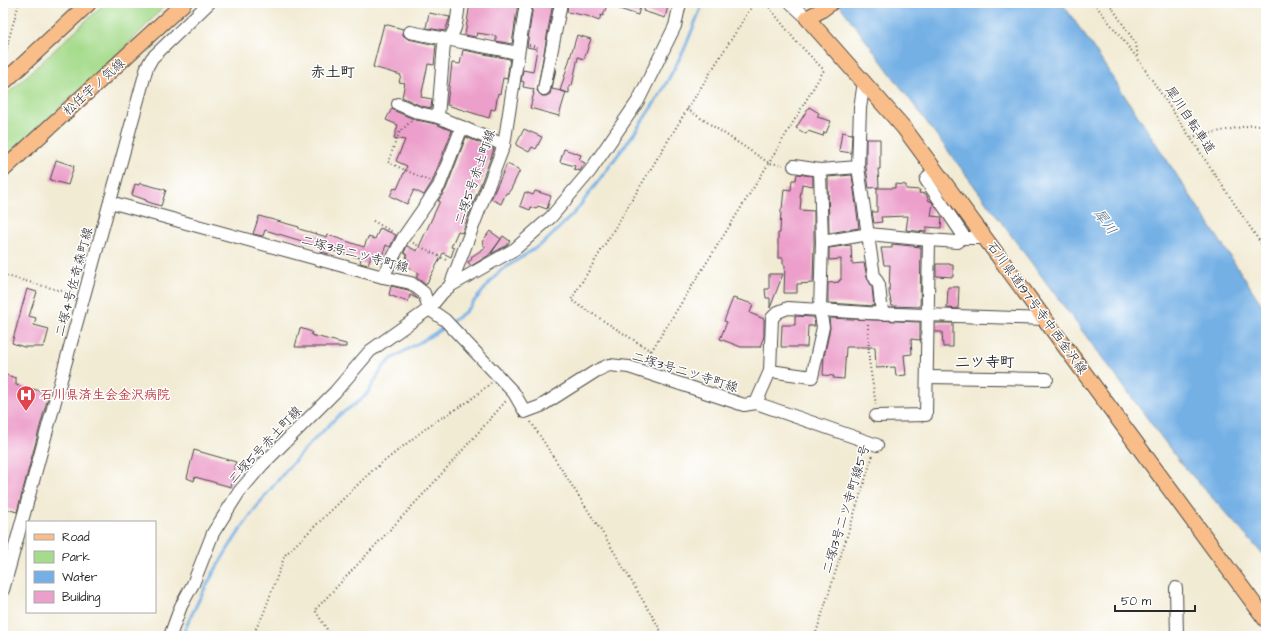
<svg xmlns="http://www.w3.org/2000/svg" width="1269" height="639" viewBox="0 0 1269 639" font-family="'Architects Daughter','Klee One',sans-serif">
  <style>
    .green { fill: #a6db8c; stroke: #68835c }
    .water { fill: #74b0e5; stroke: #506e88 }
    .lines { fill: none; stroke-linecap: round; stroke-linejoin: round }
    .stream { stroke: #74b0e5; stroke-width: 3 }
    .building { fill: #ec9fca }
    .minor-casing { stroke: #494844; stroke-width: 14 }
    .major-casing { stroke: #494844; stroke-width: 17 }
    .path { stroke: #494844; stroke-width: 2; stroke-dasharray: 1 3; stroke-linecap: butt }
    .minor { stroke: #fff; stroke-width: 12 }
    .major { stroke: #f8bd89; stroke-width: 15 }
    .labels { text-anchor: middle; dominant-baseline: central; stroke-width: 3; stroke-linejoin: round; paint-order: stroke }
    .street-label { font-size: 13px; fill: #2b2b2b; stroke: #fff }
    .health-label { font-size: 13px; font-weight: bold; fill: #be3a42; stroke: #fff; text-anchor: start }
    .water-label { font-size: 14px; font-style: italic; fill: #486075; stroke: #fff }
    .quarter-label { font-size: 15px; font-weight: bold; fill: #2b2b2b; stroke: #fff }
  </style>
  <rect width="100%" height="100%" fill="#fff"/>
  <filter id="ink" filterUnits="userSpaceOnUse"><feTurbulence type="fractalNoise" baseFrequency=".025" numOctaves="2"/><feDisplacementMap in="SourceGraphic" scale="8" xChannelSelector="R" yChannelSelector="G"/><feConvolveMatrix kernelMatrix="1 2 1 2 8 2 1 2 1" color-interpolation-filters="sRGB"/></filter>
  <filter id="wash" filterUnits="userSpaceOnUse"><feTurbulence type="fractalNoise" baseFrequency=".012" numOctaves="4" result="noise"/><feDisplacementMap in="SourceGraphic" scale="16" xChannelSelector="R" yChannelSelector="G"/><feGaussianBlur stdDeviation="0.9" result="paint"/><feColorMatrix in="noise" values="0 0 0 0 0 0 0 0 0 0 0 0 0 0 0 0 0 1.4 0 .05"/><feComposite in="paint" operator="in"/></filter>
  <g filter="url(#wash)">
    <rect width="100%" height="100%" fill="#f2ebd4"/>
    <polygon class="green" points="105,3 167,3 123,50 3,159 3,98"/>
    <polygon class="water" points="838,3 1062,3 1088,40 1266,311 1266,558 1180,462 1162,438"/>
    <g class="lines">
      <g class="stream">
        <polyline points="450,323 465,312 499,272 546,241 576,211 635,132 661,93 684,50 703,3"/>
        <path d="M182,636C217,555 270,481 334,420C343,411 356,405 365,396C374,386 379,369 389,361C407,348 428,339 446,326"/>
      </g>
    </g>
    <g id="blocks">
      <g class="building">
        <polygon points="470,3 518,3 512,44 496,41 496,36 477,33 476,37 465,35"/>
        <polygon points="540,3 553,3 537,91 542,96 546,96 550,94 556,68 552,89 566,92 559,116 530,108 534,93 533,93 534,89 523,87 524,82 521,81 523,70 533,72 537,49 527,47 533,5 540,6"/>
        <polygon points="568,3 641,3 638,15 607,5 603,16 601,15 599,21 587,16 567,12"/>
        <polygon points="645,3 669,3 665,18 643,11"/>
        <polygon points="429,13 450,17 445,31 426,28"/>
        <polygon points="384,24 403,29 403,35 408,39 436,45 434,65 428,64 421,97 432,99 431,108 421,106 402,97 405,83 399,82 401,75 373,67"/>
        <polygon points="577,35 591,39 584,59 578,57 572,86 569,86 569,93 560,91"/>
        <polygon points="463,50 510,59 507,79 503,78 500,94 498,93 495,110 491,109 489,118 447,105 452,63 460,64"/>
        <polygon points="809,107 819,113 817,117 831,121 826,133 824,132 823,136 808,131 806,134 796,128"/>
        <polygon points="392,108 395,111 416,120 436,124 452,131 432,182 424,195 414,190 407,204 390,196 394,188 397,189 407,166 396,161 405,140 394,138 398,125 386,120"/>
        <polygon points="524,129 542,137 536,149 532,147 529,152 516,145"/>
        <polygon points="842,132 852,134 851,153 839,151"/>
        <polygon points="466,137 494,149 462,233 458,231 451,247 454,248 451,257 443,253 426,285 416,277 419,273 405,265 409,260 406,258 407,255 404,253 407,246 417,251 440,201 438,201 446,189"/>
        <polygon points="866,139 880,139 880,169 878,169 879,187 869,188 866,167"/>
        <polygon points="564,149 581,155 579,160 585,163 580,171 574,169 575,166 560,162"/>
        <polygon points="56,160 74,166 68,185 50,180"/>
        <polygon points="507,164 520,170 511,189 508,193 506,193 501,204 491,199"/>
        <polygon points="797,174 813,176 813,186 802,184 800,198 801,199 800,210 814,211 814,242 813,283 797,284 797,293 784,293 785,265 783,264 783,258 778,258 778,233 780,233 781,209 782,209 784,189 791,190 792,180 796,180"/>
        <polygon points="852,175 859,228 829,233 828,177"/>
        <polygon points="140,183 166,190 161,206 151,203 146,201 146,200 132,195 135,184 139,185"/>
        <polygon points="895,184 906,185 906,189 920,190 919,193 926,194 929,201 931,201 933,203 931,216 942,217 941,228 926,227 926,232 906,230 908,216 881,217 882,222 874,223 872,212 877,212 877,188 895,188"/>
        <polygon points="535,191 551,196 547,209 538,206 536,209 531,207 530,210 520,206 525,192 533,195"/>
        <polygon points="259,216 299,227 299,229 327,237 328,235 364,247 368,237 375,239 380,228 396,235 390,247 386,245 381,259 371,255 368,265 360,263 361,258 330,250 329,254 321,252 322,247 265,230 263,236 253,234"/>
        <polygon points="490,231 501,239 489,255 471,266 468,262 472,259 471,257 486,247 482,244 484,243 482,242"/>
        <polygon points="503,236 510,241 507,245 491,254"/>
        <polygon points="892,244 921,247 920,307 892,306 889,293 890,265 884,265 881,248 892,248"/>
        <polygon points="851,245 852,264 864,263 867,277 872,287 874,306 828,303 828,283 839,282 839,280 841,280 841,259 829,260 829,248"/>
        <polygon points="936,264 950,264 950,265 953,265 953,277 936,276"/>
        <polygon points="769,274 783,274 770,308 770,298 766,298 765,289 769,289"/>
        <polygon points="391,286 408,290 418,299 410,295 408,302 389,295"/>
        <polygon points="948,287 959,287 958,309 947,308"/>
        <polygon points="27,289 37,292 29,316 36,318 34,325 49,329 45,344 44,344 43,347 24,347 12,343"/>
        <polygon points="733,298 753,304 750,313 764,319 764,336 760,347 741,347 720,339 727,322 724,321"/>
        <polygon points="795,316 814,317 815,326 808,326 807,347 781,347 782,325 795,325"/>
        <polygon points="829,318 920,322 920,340 911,339 912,354 904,355 906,375 896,376 895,367 876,368 875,347 846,347 844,379 833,378 834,376 823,375 824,357 830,328"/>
        <polygon points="935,323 953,323 953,347 943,347 942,332 935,332"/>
        <polygon points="300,328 312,332 311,335 346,344 346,347 295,347"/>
        <polygon points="3,374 16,378 16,385 49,393 17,512 3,508"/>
        <polygon points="194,450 236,462 232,477 233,477 231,487 195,477 194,481 187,478"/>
      </g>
    </g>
  </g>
  <g filter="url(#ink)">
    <use href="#blocks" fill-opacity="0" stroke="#494844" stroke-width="1"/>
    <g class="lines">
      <g class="minor-casing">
        <g id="minor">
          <polyline points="791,3 807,18"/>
          <polyline points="410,32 518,53"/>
          <polyline points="544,89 561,3"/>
          <polyline points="398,104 419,113 438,117 504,145"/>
          <path d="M438,117L444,44C457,34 457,18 459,3"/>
          <polyline points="794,166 820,170"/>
          <polyline points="858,167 874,276 879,285 882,314"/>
          <polyline points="934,169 926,180 965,238 985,238"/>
          <polyline points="110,202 383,277 411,283 424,293 429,309 445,320 514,393 525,412 541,406 596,371 609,365 629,367 744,405 756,403 770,371 772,318 778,312 788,308 868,313 1045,319"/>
          <polyline points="822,242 869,234 929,240 958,242"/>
          <polyline points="383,277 403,238 439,186 462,127"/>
          <polyline points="450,286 504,145 526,3"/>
          <polyline points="770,371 812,377 823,327 820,309 822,242 820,170 858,167 860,108 864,82"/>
          <polyline points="927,377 1047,379"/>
          <polyline points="756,403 877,445"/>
          <polyline points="876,416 926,415 929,240"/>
          <polyline points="1176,588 1177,636"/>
          <polyline points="3,590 147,67 152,58 209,3"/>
          <polyline points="170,636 181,606 193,584 213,533 239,492 262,465 335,392 370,351 429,309 442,293 450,286 515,249 551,217 590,171 638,101 675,26 680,3"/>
        </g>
      </g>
      <g class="major-casing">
        <g id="major">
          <polyline points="831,3 820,11 807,18 904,128 1266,620"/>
          <polyline points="3,83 89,3"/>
          <polyline points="3,170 184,3"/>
        </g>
      </g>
      <g class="path">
        <polyline points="1094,3 1138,59 1266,251"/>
        <polyline points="1109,3 1136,44 1138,57"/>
        <polyline points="529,45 540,48"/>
        <polyline points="4,64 9,38 19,3"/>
        <polyline points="687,109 769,163 783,165"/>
        <polyline points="411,121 399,133 388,162 429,181"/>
        <polyline points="1191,137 1247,126 1266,124"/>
        <polyline points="373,221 393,232"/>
        <polyline points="413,243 448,261"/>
        <polyline points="3,275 73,294"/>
        <polyline points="868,324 869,360 876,405"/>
        <polyline points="651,351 571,300 683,116 754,3"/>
        <polyline points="645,361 769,163 824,70 794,39 766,3"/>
        <polyline points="531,422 607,540 664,636"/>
        <polyline points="252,636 263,615 285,555 372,471 430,425 469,401 491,383"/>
        <polyline points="331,636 315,610 430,487 506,401"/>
        <polyline points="815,636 873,455"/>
      </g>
      <use href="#minor" class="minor"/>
      <use href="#major" class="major"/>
    </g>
  </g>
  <defs>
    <g id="hospital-pin" transform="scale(1)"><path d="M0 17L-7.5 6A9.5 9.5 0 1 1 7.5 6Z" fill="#e0444e" stroke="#fff"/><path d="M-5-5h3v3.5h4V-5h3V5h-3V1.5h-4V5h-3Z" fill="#fff"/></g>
  </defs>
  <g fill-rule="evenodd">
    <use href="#hospital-pin" x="26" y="395"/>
  </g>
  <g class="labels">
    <g class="street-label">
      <text transform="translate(94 87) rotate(-42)">松任宇ノ気線</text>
      <text transform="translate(1190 120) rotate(56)">犀川自転車道</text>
      <text transform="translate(475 177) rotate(-71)">二塚5号赤土町線</text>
      <text transform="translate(355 254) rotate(15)">二塚3号二ツ寺町線</text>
      <text transform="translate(74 282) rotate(-75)">二塚4号佐奇森町線</text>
      <text transform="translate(1037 308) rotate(54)">石川県道197号寺中西金沢線</text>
      <text transform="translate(685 372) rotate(17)">二塚3号二ツ寺町線</text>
      <text transform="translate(265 445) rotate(-47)">二塚5号赤土町線</text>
      <text transform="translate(846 509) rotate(-73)">二塚13号二ツ寺町線5号</text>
    </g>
    <g class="health-label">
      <text x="40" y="395">石川県済生会金沢病院</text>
    </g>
    <g class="water-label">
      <text transform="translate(1105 222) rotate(54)">犀川</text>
    </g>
    <g class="quarter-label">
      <text x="333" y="72">赤土町</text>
      <text x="985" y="362">二ツ寺町</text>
    </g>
  </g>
  <rect width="1269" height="639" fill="none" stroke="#fff" stroke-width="16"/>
  <rect x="26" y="521" width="130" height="92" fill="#ffffff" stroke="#aaaaaa"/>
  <rect x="34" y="534" width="20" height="6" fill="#f8bd89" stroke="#aaaaaa"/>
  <text x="62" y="541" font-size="12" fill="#2b2b2b">Road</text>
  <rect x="34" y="551" width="20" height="12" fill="#a6db8c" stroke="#aaaaaa"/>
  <text x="62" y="561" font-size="12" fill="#2b2b2b">Park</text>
  <rect x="34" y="571" width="20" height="12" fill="#74b0e5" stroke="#aaaaaa"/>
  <text x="62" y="581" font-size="12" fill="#2b2b2b">Water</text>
  <rect x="34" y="591" width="20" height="12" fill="#ec9fca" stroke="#aaaaaa"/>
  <text x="62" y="601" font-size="12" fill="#2b2b2b">Building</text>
  <path d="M1115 605v6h80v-6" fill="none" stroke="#2b2b2b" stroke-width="2"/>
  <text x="1121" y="605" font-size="12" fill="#2b2b2b" stroke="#ffffff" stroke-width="3" paint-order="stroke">50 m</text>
</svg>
